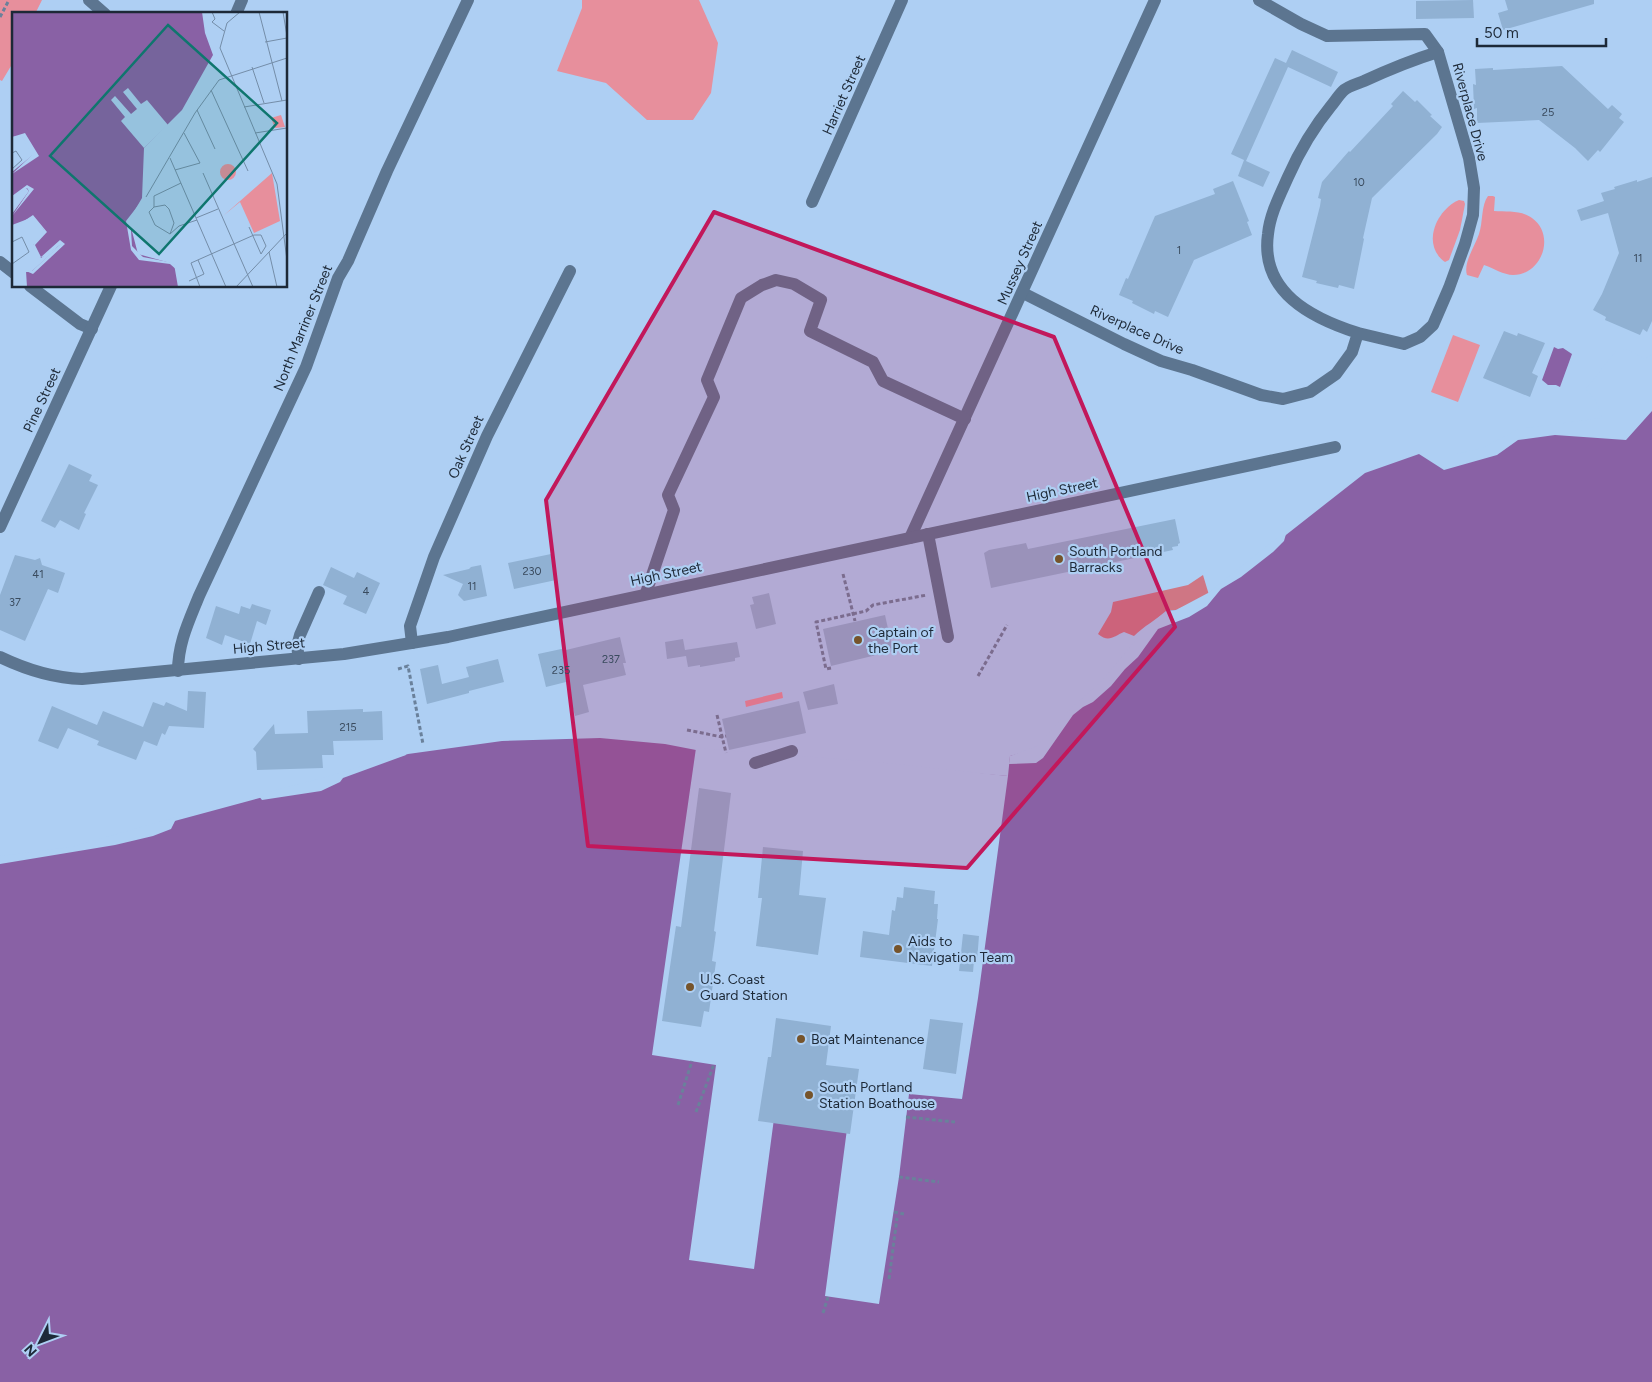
<svg xmlns="http://www.w3.org/2000/svg" width="1652" height="1382" viewBox="0 0 1652 1382" font-family="Figtree,sans-serif">
  <style>
    .green { fill: #e78f9c }
    .forest { fill: #cf7684 }
    .water { fill: #8961a5 }
    .pier { fill: #aecff3 }
    .building { fill: #90b1d3 }
    .lines { fill: none; stroke-linecap: round; stroke-linejoin: round }
    .path { stroke: #6a819b; stroke-width: 3; stroke-dasharray: 4 2.5; stroke-linecap: butt }
    .minor { stroke: #5c7590; stroke-width: 12 }
    .marked { fill: #c2185b; fill-opacity: 0.2; stroke: #c2185b; stroke-width: 4; stroke-linejoin: round }
    .poi-dot { fill: #76542b; stroke: #aecff3; stroke-width: 2 }
    .labels { text-anchor: middle; dominant-baseline: central; stroke-width: 4.5; stroke-linejoin: round; paint-order: stroke }
    .number-label { font-size: 11px; fill: #3a4b5e }
    .street-label { font-size: 14px; fill: #1d2937; stroke: #aecff3 }
    .poi-label { font-size: 14px; fill: #1d2937; stroke: #aecff3; text-anchor: start }
    .inset-road { fill: none; stroke: #748da8; stroke-width: 1 }
    .view { fill: #0f766e; fill-opacity: 0.15; stroke: #0f766e; stroke-width: 2.5 }
    .inset-edge { fill: none; stroke: #1d2937; stroke-width: 2.5 }
  </style>
  <rect width="100%" height="100%" fill="#aecff3"/>
  <g class="green">
    <polygon points="0,0 42,0 35,14 14,14 12,55 14,61 2,81 0,80"/>
    <polygon points="582,0 699,0 718,43 711,93 693,120 647,120 606,83 557,71 582,8"/>
    <path d="M1488,196H1493L1495,197L1494,211C1507,212 1521,210 1532,218C1556,235 1542,275 1513,275C1504,275 1493,268 1484,265L1478,278L1467,275C1463,263 1475,246 1479,234C1483,223 1481,205 1488,196Z"/>
    <path d="M1459,200L1464,201L1465,204L1460,230L1449,260L1445,262C1421,245 1436,210 1459,200Z"/>
    <polygon points="1453,335 1480,345 1458,402 1431,392"/>
    <polygon points="782,692 783,698 746,707 745,701"/>
  </g>
  <path class="forest" d="M1203,575L1209,595L1176,610L1166,611C1156,620 1144,626 1134,636L1124,632C1114,636 1109,643 1098,634L1111,612L1113,602L1188,585Z"/>
  <g class="water">
    <polygon points="1554,347 1558,349 1563,348 1572,354 1560,387 1556,385 1548,385 1542,380"/>
    <polygon points="1652,357 1652,1382 0,1382 0,859 71,849 330,779 408,754 502,741 600,738 665,744 696,750 1008,776 1010,756 1039,748 1098,688 1166,611 1176,610 1190,606 1236,574 1365,473 1419,454 1458,457 1483,451 1519,432 1605,420 1646,362"/>
  </g>
  <g class="pier">
    <polygon points="1620,349 1628,350 1645,359 1652,354 1652,411 1626,440 1555,435 1518,440 1497,455 1444,470 1419,454 1457,454 1482,448 1519,429 1602,418 1596,401 1586,389 1615,352"/>
    <polygon points="1286,534 1284,541 1273,552 1241,577 1221,589 1207,606 1189,617 1158,629 1138,657 1125,669 1111,686 1093,702 1083,707 1073,715 1043,758 1036,763 1009,764 1010,756 1037,746 1073,706 1100,683 1146,628 1166,611 1176,610 1208,593 1273,541"/>
    <polygon points="696,748 877,762 1008,776 978,998 962,1099 909,1094 899,1177 879,1304 825,1296 854,1076 781,1066 754,1269 689,1260 716,1065 652,1055"/>
    <polygon points="405,753 406,755 343,778 340,782 321,791 262,800 258,795 329,776"/>
    <polygon points="177,817 171,829 153,836 115,845 0,864 0,856 71,847"/>
  </g>
  <g class="building">
    <polygon points="1473,0 1474,18 1416,19 1416,1"/>
    <polygon points="1505,0 1594,0 1594,4 1503,30 1498,13 1508,10"/>
    <polygon points="1292,50 1338,72 1331,87 1288,67 1246,161 1270,172 1263,187 1238,176 1244,160 1231,154 1275,58 1286,63"/>
    <polygon points="1562,66 1608,109 1612,105 1622,114 1619,118 1624,122 1600,152 1598,150 1588,161 1575,148 1539,120 1477,123 1477,108 1474,109 1473,84 1476,85 1475,69 1493,68 1493,70"/>
    <polygon points="1403,91 1415,102 1417,100 1432,115 1430,116 1442,127 1437,134 1372,198 1363,238 1364,239 1354,289 1339,285 1338,288 1316,283 1317,281 1302,277 1320,206 1321,199 1318,198 1322,182 1349,151 1350,152 1393,106 1391,104"/>
    <polygon points="1652,177 1652,321 1647,332 1643,329 1640,335 1605,320 1606,317 1593,310 1602,294 1619,253 1608,213 1581,221 1577,210 1604,201 1601,193 1615,189 1614,187 1637,180 1637,182"/>
    <polygon points="1233,181 1249,221 1247,222 1252,235 1194,260 1168,317 1155,311 1154,314 1132,303 1133,301 1119,295 1126,278 1128,279 1155,216 1215,194 1213,189"/>
    <polygon points="1504,331 1517,336 1518,333 1545,343 1532,373 1538,376 1530,397 1483,378"/>
    <polygon points="69,464 92,475 89,481 98,485 84,513 86,514 79,530 60,520 55,528 41,521"/>
    <polygon points="1175,519 1180,543 1178,544 1178,546 1172,547 1173,550 991,588 984,553 989,550 1026,543 1028,549"/>
    <polygon points="551,554 556,580 514,589 508,563"/>
    <polygon points="15,555 35,560 40,558 42,565 65,573 58,593 48,589 25,641 0,630 0,595"/>
    <polygon points="481,565 487,596 464,601 458,595 463,584 443,575 469,569 471,567"/>
    <polygon points="331,567 354,578 357,572 380,583 366,614 343,604 347,596 323,585"/>
    <polygon points="769,593 776,624 756,629 750,605 754,604 752,597"/>
    <polygon points="252,604 271,610 266,625 257,621 250,644 225,635 222,645 206,638 216,606 239,614 241,606 250,609"/>
    <polygon points="885,615 893,651 831,666 823,629"/>
    <polygon points="620,637 626,663 623,663 626,675 583,685 589,712 575,716 566,682 546,687 538,654 566,648 566,650"/>
    <polygon points="683,639 685,650 737,642 740,657 735,658 735,661 700,667 700,665 688,667 686,656 667,659 665,642"/>
    <polygon points="498,659 504,682 469,691 469,693 427,704 420,669 438,665 442,684 469,677 466,667"/>
    <polygon points="834,684 838,704 808,710 803,692"/>
    <polygon points="188,691 206,692 204,728 169,726 165,735 162,733 157,746 144,741 136,760 97,745 99,741 68,728 58,749 38,741 52,706 97,725 103,711 143,727 153,702 164,706 166,702 187,711"/>
    <polygon points="799,701 806,733 729,750 722,719"/>
    <polygon points="363,709 363,712 382,711 383,740 333,741 334,755 322,755 323,768 257,770 256,752 253,749 274,724 275,734 308,733 307,711"/>
    <polygon points="699,788 731,793 714,931 716,932 712,961 716,962 709,1012 704,1011 701,1027 662,1021 676,926 681,927"/>
    <polygon points="763,847 803,851 799,895 826,898 818,955 756,946 762,898 758,898"/>
    <polygon points="904,887 935,891 934,904 938,904 937,919 938,919 932,966 860,957 863,931 889,935 892,910 895,911 897,897 903,898"/>
    <polygon points="963,934 979,936 977,961 974,961 973,972 959,971"/>
    <polygon points="776,1018 831,1026 826,1065 859,1069 850,1134 758,1121 768,1057 771,1057"/>
    <polygon points="930,1019 963,1023 956,1074 923,1069"/>
  </g>
  <g class="lines">
    <g class="path">
      <polyline points="0,17 9,0"/>
      <polyline points="843,574 855,621"/>
      <polyline points="831,668 826,669 816,622 866,611 873,605 927,595"/>
      <polyline points="398,669 408,666 423,744"/>
      <polyline points="978,676 1007,625"/>
      <polyline points="717,715 726,753"/>
      <polyline points="687,730 722,737 726,736"/>
      <polyline points="678,1105 692,1061"/>
      <polyline points="696,1112 714,1064"/>
      <polyline points="906,1117 955,1122"/>
      <polyline points="899,1177 939,1182"/>
      <polyline points="894,1212 904,1214"/>
      <polyline points="889,1279 897,1218"/>
      <polyline points="823,1313 828,1297"/>
    </g>
    <g class="minor">
      <polyline points="89,0 105,14"/>
      <polyline points="1259,0 1301,24 1327,36 1425,34 1438,52"/>
      <polyline points="236,14 242,0"/>
      <polyline points="812,202 902,0"/>
      <polyline points="0,262 14,273"/>
      <polyline points="30,286 80,324 92,329"/>
      <path d="M1023,293L1124,344L1161,361L1192,370L1261,395L1283,399L1310,392L1336,374L1352,352L1358,333L1404,344L1420,337L1433,325L1449,288L1465,244L1473,215L1474,188L1469,158L1438,52C1412,60 1388,70 1364,81C1357,84 1348,86 1343,91C1339,95 1335,101 1331,106C1313,128 1300,150 1288,177C1280,195 1270,214 1268,234C1260,292 1311,318 1358,333"/>
      <polyline points="0,527 111,286"/>
      <polyline points="928,534 948,637"/>
      <polyline points="910,538 1155,0"/>
      <polyline points="646,593 674,510 668,495 714,397 707,380 741,298 762,285 776,280 794,284 821,300 810,331 873,362 883,381 965,419"/>
      <polyline points="412,643 410,626 434,557 487,436 570,271"/>
      <path d="M0,657C27,670 52,678 82,679L344,654L448,637L1335,447"/>
      <polyline points="299,659 297,646 300,635 319,592"/>
      <path d="M178,671C178,643 189,621 199,596L306,367L338,278L348,261L387,171L468,0"/>
      <polyline points="755,763 792,751"/>
    </g>
  </g>
  <path class="marked" d="M714,212L1054,337L1175,627L967,868L588,846L546,500Z"/>
  <g class="poi-dot">
    <circle cx="1059" cy="559" r="5"/>
    <circle cx="858" cy="640" r="5"/>
    <circle cx="898" cy="949" r="5"/>
    <circle cx="690" cy="987" r="5"/>
    <circle cx="801" cy="1039" r="5"/>
    <circle cx="809" cy="1095" r="5"/>
  </g>
  <g class="labels">
    <g class="number-label">
      <text x="1548" y="112">25</text>
      <text x="1359" y="182">10</text>
      <text x="1179" y="250">1</text>
      <text x="1638" y="258">11</text>
      <text x="532" y="571">230</text>
      <text x="38" y="574">41</text>
      <text x="472" y="586">11</text>
      <text x="366" y="591">4</text>
      <text x="15" y="602">37</text>
      <text x="611" y="659">237</text>
      <text x="561" y="670">235</text>
      <text x="348" y="727">215</text>
    </g>
    <g class="street-label">
      <text transform="translate(844 95) rotate(-66)">Harriet Street</text>
      <text transform="translate(1470 112) rotate(75)">Riverplace Drive</text>
      <text transform="translate(1020 263) rotate(-66)">Mussey Street</text>
      <text transform="translate(303 328) rotate(-68)">North Marriner Street</text>
      <text transform="translate(1137 330) rotate(24)">Riverplace Drive</text>
      <text transform="translate(42 400) rotate(-65)">Pine Street</text>
      <text transform="translate(466 447) rotate(-66)">Oak Street</text>
      <text transform="translate(1062 490) rotate(-12)">High Street</text>
      <text transform="translate(666 574) rotate(-12)">High Street</text>
      <text transform="translate(269 646) rotate(-5)">High Street</text>
    </g>
    <g class="poi-label">
      <text x="1069" y="551">South Portland<tspan x="1069" dy="16">Barracks</tspan></text>
      <text x="868" y="632">Captain of<tspan x="868" dy="16">the Port</tspan></text>
      <text x="908" y="941">Aids to<tspan x="908" dy="16">Navigation Team</tspan></text>
      <text x="700" y="979">U.S. Coast<tspan x="700" dy="16">Guard Station</tspan></text>
      <text x="811" y="1039">Boat Maintenance</text>
      <text x="819" y="1087">South Portland<tspan x="819" dy="16">Station Boathouse</tspan></text>
    </g>
  </g>
  <g transform="translate(12 12)">
    <rect width="275" height="275" fill="#aecff3"/>
    <path d="M269,103L273,115L263,116L259,106ZM208 160a8 8 0 1 1 16 0a8 8 0 1 1-16 0ZM260,161L268,209L242,221L228,190L211,204Z" fill="#e78f9c"/>
    <path d="M0,0H190L193,21L201,43L170,98L132,136L130,186L117,208L126,242L162,252L166,275H14L12,260H19L51,231L29,246L21,233L34,220L21,205L0,213V202L17,179L14,176L0,185V160L22,142L10,124L0,125Z" fill="#8961a5"/>
    <path d="M116,76L129,92L135,88L156,113L132,136L109,109L113,105L99,88L103,84L119,102L125,97L111,80ZM13,121L27,144L0,162L20,143L10,125H0ZM15,173L22,177L0,204L17,179L15,176L0,186V184ZM128,191L118,208L122,214L119,218L120,234L131,245L162,251L166,259L158,252L127,248L119,238L114,209ZM21,203L35,220L23,233L29,245L48,228L53,232L21,262L14,259L15,275H12V260L16,258L20,259L49,232L34,244L26,246L20,234L32,218L20,206L3,215Z" fill="#aecff3"/>
    <path class="inset-road" d="M200,0L203,7L200,10L212,19M228,0L215,11L208,36L265,172L275,248M247,0L270,89M271,0L275,24M253,30L275,26M240,55L252,91M199,78L236,159M232,95L275,88M185,98L203,137M243,121L275,116M0,141L4,139L10,148L0,157M158,146L214,275M163,158L188,151L172,121M191,161L241,275M134,185L183,101L207,68L275,46M142,195L153,193L157,197L162,211L158,222L143,213L137,200L142,195V184L169,171M184,206L206,197M237,215L249,242M158,222L167,214L185,208M0,230L10,225L17,240L0,252M257,240L265,275M177,269L192,262L186,248M188,275L179,251L242,223H249L254,234L249,242M224,275L275,221"/>
    <path class="view" d="M156,13L265,111L147,242L38,144Z"/>
    <rect width="275" height="275" class="inset-edge"/>
  </g>
  <g transform="translate(40 1342) rotate(228)" stroke="#aecff3" stroke-width="4" paint-order="stroke">
  <path d="M0-4L9 19L0 12L-9 19Z" fill="#1d2937"/>
  <text y="-8" font-size="14" font-weight="bold" text-anchor="middle" fill="#1d2937">N</text>
  </g>
  <path d="M1477 38v8h129v-8" fill="none" stroke="#1d2937" stroke-width="2.5"/>
  <text x="1484" y="38" font-size="15" fill="#1d2937" stroke="#aecff3" stroke-width="4" paint-order="stroke">50 m</text>
</svg>
